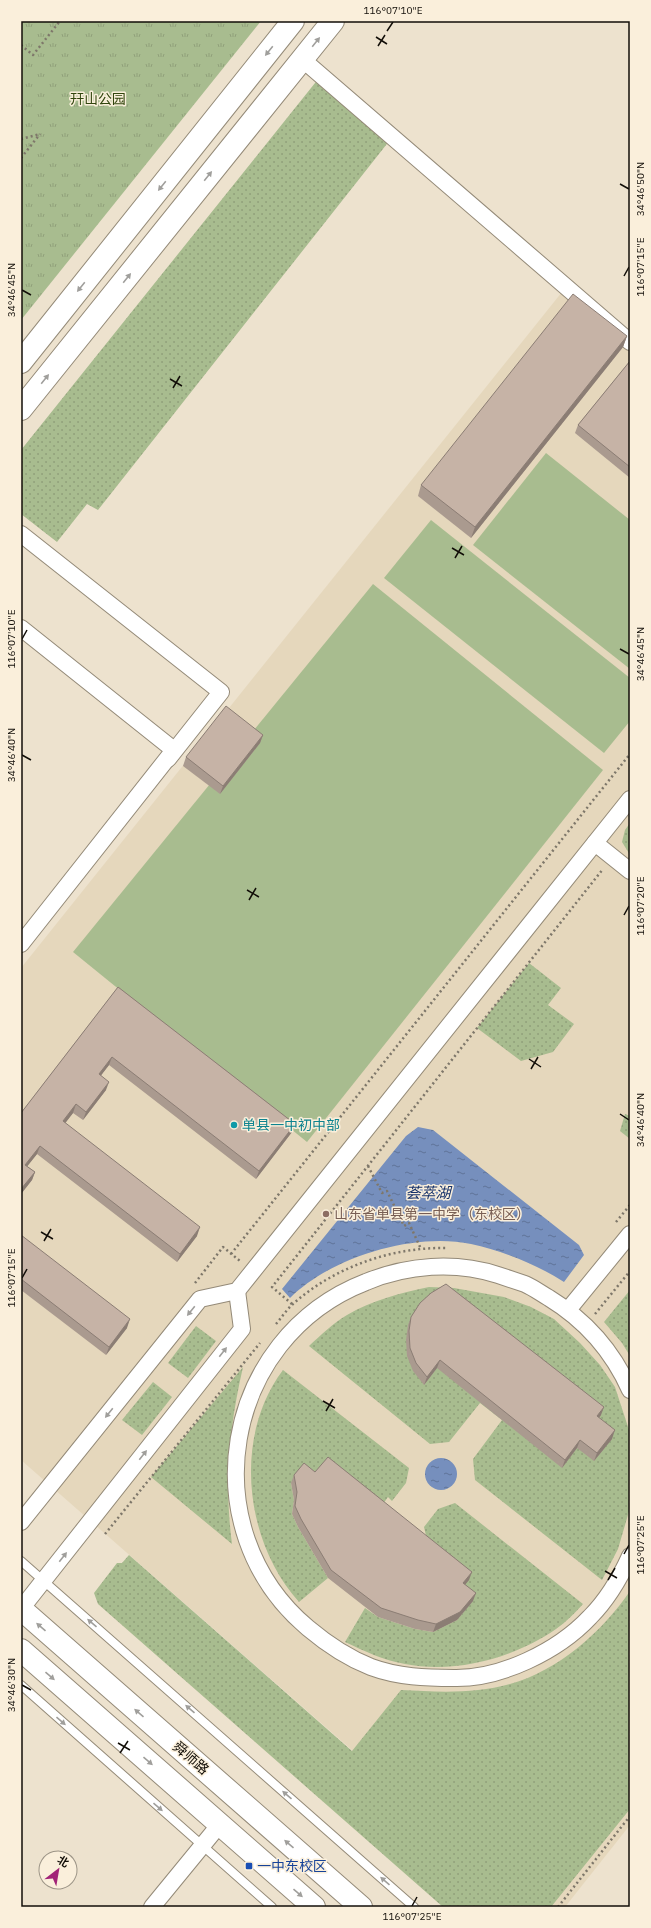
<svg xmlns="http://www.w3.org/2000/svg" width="651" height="1928" viewBox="0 0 651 1928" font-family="'IBM Plex Sans','Noto Sans SC',sans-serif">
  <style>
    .built { fill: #e5d7bc }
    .grass { fill: url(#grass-dots) }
    .park { fill: url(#park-tufts) }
    .pitch { fill: #a8bc8f }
    .water { fill: url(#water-ripples) }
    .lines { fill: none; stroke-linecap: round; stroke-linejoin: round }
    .lane-casing { stroke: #948a78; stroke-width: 10 }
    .street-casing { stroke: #948a78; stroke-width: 18 }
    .primary-casing { stroke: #948a78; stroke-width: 24 }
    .path { stroke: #7e776a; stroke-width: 2.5; stroke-dasharray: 2 3; stroke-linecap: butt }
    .lane { stroke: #fff; stroke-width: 8 }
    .street { stroke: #fff; stroke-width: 16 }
    .primary { stroke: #fff; stroke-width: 22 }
    .wall { fill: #aa9a8f }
    .shaded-wall { fill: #8b7d74 }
    .building { fill: #c6b3a6; stroke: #8b7d74 }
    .oneway { fill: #a09f9c }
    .ticks { fill: none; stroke: #120e08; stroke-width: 1.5 }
    .culture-dot { fill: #0f9aa8; stroke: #faefdb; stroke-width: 1.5 }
    .education-dot { fill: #8d6e63; stroke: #faefdb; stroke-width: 1.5 }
    .transit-dot { fill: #1a4fb4; stroke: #faefdb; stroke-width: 1.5 }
    .labels { text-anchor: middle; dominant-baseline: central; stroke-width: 3; stroke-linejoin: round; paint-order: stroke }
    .park-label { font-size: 14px; fill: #32460e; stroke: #faefdb }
    .culture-label { font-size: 14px; fill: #0d838f; stroke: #faefdb; text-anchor: start }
    .education-label { font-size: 14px; fill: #785e54; stroke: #faefdb; text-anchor: start }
    .street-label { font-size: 14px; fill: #120e08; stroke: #faefdb }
    .transit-label { font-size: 14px; fill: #164399; stroke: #faefdb; text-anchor: start }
    .water-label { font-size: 15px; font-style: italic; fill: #15316a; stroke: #faefdb }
    .neatline { fill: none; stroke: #120e08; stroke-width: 1.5 }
    .ticks-label { font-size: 10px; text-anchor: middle; fill: #120e08 }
  </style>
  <defs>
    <pattern id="grass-dots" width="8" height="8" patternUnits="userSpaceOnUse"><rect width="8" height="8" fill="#a8bc8f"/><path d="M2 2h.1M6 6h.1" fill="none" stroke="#90a07a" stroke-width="1.8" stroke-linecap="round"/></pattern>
    <pattern id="park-tufts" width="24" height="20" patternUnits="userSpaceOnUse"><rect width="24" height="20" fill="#a8bc8f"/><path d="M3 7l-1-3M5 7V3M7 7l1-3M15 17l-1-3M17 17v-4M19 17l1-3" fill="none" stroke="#90a07a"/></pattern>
    <pattern id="water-ripples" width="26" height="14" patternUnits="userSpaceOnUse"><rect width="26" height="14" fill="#768fbd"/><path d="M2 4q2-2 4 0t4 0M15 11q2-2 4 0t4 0" fill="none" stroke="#5f7398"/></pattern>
  </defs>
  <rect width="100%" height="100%" fill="#ede2ce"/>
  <polygon class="built" points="566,287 630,342 630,1825 565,1907 531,1907 21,1460 21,968"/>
  <g class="grass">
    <polygon points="319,78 390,140 98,510 87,504 57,542 21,514 21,450"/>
    <polygon points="630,823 630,855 622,842 625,830"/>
    <polygon points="529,963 561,988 548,1005 574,1024 553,1052 521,1061 477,1028"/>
    <polygon points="625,1114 630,1116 630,1139 620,1131"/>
    <path d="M429,1287L454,1288L504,1297L531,1307L554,1319L580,1343L600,1365L615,1387L630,1433V1508L618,1549L602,1580L475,1480L473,1459L502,1420L480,1403L449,1442L430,1444L309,1346C321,1335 333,1323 347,1315C372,1300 401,1293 429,1287Z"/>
    <polygon points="630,1290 630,1356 622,1343 604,1322"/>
    <polygon points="196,1326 216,1341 188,1378 168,1363"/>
    <path d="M243,1367C229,1428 224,1482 232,1544L151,1477Z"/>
    <path d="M283,1370L409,1468L406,1483L392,1501L388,1497L383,1504L312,1481L291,1483L294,1500L292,1514L298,1527L328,1578L299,1602C244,1541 233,1436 283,1370Z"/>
    <polygon points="153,1382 172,1397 142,1435 122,1420"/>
    <path d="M455,1503L583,1604C575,1613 566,1622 556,1629C514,1658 456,1674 405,1664C383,1660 364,1651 345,1642L365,1608L378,1617L415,1629L433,1632L457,1620L472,1601L427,1540L424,1527L438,1509Z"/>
    <path d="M129,1555L352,1751L401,1690C438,1692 474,1694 510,1684C558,1671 603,1631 630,1591V1809L551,1907H443L98,1604L94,1593L117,1563H122Z"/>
  </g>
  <polygon class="park" points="21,21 261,21 21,320"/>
  <g class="pitch">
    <polygon points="546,453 630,520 630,669 473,545"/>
    <polygon points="431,520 630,678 630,721 604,753 384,578"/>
    <polygon points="373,584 603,770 307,1142 73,952"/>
  </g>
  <g class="water">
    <path d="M418,1127L433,1130L447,1141L579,1245L584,1255L564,1282C536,1264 503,1251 471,1244C414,1232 331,1257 290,1298L282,1289L406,1136Z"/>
    <circle cx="441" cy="1474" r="16"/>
  </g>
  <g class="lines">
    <g class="lane-casing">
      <g id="lane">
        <polyline points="21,1561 414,1907"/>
        <polyline points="21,1685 272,1907"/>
      </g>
    </g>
    <g class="street-casing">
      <g id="street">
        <polyline points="302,59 630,342"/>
        <polyline points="21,534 221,692 168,759"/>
        <polyline points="21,628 174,750 21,944"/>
        <polyline points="595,843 630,871"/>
        <polyline points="568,1310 630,1234"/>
        <path d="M630,1390C613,1352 585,1320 549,1298C542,1294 534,1288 525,1284C516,1281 507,1278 498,1275C455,1261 407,1265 366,1282C222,1338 190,1529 308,1628C327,1644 348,1658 371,1667C398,1677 426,1678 454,1678C501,1679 558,1651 590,1617C607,1600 620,1578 630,1556"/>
        <polyline points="21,1522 200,1299 237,1291 630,799"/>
        <polyline points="21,1609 242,1329 237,1291"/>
        <polyline points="152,1907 220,1824"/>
      </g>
    </g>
    <g class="primary-casing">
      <g id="primary">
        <polyline points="21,362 293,21"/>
        <polyline points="21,409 333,21"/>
        <polyline points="21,1609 361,1907"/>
        <polyline points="21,1650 314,1907"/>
      </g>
    </g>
    <g class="path">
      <polyline points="21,45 33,55 60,21"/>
      <polyline points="21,139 40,134"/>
      <polyline points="21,158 40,134"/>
      <polyline points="368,1166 382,1193 387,1191 404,1226 409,1223 421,1249"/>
      <polyline points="616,1222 630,1205"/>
      <polyline points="231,1254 630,754"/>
      <polyline points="195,1283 223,1247 240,1261"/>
      <polyline points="292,1304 272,1287 603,869"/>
      <polyline points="595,1314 630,1271"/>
      <path d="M276,1324C282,1317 287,1309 294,1303C335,1267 392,1247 446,1248"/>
      <polyline points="105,1534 260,1343"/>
      <polyline points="558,1907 630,1816"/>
    </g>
    <use href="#lane" class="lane"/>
    <use href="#street" class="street"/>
    <use href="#primary" class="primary"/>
  </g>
  <g class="wall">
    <polygon points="627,336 623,347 471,538 418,496 421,485"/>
    <polygon points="630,361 630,478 575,433 578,425"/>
    <polygon points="263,735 260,743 220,794 183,766 186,757"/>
    <polygon points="118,987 295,1124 292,1132 256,1179 109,1065 101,1075 106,1090 83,1120 73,1113 65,1123 197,1236 177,1262 37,1154 27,1166 35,1172 32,1180 21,1194 21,1113"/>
    <polygon points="21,1235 127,1328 106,1355 21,1290"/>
    <polygon points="411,1317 601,1415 599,1418 612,1439 594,1461 577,1448 562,1468 437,1368 424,1385 413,1371 407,1356 406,1340 408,1325"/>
    <polygon points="315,1472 469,1580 465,1584 473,1601 457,1620 433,1632 415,1629 378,1617 328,1578 298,1527 292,1514 294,1500 291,1483 294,1475"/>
  </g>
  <g class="shaded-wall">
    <polygon points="627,336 623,347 471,538 475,527"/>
    <polygon points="263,735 260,743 220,794 223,786"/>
    <polygon points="112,1057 109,1065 96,1082 99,1074"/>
    <polygon points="109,1082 106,1090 83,1120 86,1112"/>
    <polygon points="76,1104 73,1113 60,1130 63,1121"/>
    <polygon points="295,1124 292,1132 256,1179 259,1171"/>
    <polygon points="40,1146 37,1154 22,1173 25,1165"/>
    <polygon points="35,1172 32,1180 21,1194 21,1189"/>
    <polygon points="200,1227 197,1236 177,1262 180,1254"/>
    <polygon points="130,1319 127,1328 106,1355 109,1347"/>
    <polygon points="440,1360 437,1368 424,1385 427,1377"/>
    <polygon points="604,1407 601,1415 594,1424 597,1416"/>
    <polygon points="615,1430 612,1439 594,1461 597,1453"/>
    <polygon points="580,1440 577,1448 562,1468 565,1460"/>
    <polygon points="472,1572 469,1580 460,1591 463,1583"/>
    <polygon points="476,1593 473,1601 457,1620 433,1632 436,1624"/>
  </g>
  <g class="building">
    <polygon points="573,294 627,336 475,527 421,485"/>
    <polygon points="630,361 630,467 578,425"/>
    <polygon points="226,706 263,735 223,786 186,757"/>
    <polygon points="118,987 295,1124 259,1171 112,1057 99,1074 109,1082 86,1112 76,1104 63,1121 200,1227 180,1254 40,1146 25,1165 35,1172 21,1189 21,1113"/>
    <polygon points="21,1235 130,1319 109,1347 21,1279"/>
    <polygon points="446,1284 604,1407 597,1416 615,1430 597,1453 580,1440 565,1460 440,1360 427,1377 416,1363 410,1348 409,1331 411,1317 420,1303 431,1293"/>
    <polygon points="328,1457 472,1572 463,1583 476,1593 460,1612 436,1624 418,1620 381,1608 331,1570 301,1519 295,1506 297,1492 294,1475 304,1463 315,1472"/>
  </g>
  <defs><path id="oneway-solid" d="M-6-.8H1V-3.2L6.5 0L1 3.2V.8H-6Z"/></defs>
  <g class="oneway">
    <use href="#oneway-solid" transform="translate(316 42) rotate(-51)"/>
    <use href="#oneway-solid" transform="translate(269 51) rotate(129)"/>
    <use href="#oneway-solid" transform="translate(208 176) rotate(-51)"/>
    <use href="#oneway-solid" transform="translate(162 186) rotate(129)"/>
    <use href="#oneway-solid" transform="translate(127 278) rotate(-51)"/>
    <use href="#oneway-solid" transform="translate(81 287) rotate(129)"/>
    <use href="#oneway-solid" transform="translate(45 379) rotate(-51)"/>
    <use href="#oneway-solid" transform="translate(191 1311) rotate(129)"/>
    <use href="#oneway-solid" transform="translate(223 1352) rotate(-52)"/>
    <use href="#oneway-solid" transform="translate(109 1413) rotate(129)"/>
    <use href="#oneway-solid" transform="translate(143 1455) rotate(-52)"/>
    <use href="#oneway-solid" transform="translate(63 1557) rotate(-52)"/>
    <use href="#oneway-solid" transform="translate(92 1623) rotate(-139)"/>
    <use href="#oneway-solid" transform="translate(41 1627) rotate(-139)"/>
    <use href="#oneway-solid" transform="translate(50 1676) rotate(41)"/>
    <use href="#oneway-solid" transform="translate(190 1709) rotate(-139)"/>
    <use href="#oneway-solid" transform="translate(139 1713) rotate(-139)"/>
    <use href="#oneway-solid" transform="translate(61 1721) rotate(41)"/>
    <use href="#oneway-solid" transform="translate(148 1761) rotate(41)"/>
    <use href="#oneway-solid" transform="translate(287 1795) rotate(-139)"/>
    <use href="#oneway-solid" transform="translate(158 1807) rotate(41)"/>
    <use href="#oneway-solid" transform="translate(289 1844) rotate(-139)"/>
    <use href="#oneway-solid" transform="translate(385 1881) rotate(-139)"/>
    <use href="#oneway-solid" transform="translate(298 1893) rotate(41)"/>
  </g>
  <path class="ticks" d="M387,31L393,22M376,37L387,44M378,46L385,35M620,184L629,189M624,276L629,267M22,290L31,295M170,379L182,386M173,388L180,376M452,548L464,555M455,558L462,546M22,639L27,630M620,649L629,654M22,755L31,760M247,890L259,897M249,900L256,888M624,915L629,906M529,1059L541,1067M531,1069L538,1057M620,1114L629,1120M41,1232L53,1239M44,1241L51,1229M22,1278L27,1269M323,1401L335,1408M326,1411L333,1399M624,1554L629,1545M605,1571L617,1578M608,1580L615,1568M22,1685L31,1690M118,1743L130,1750M120,1753L128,1741M412,1906L417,1897"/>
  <circle class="culture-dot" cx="234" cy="1125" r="4"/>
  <circle class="education-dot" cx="326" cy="1214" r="4"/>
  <rect class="transit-dot" x="245" y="1862" width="8" height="8" rx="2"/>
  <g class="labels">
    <g class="park-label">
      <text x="98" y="99">幵山公园</text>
    </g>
    <g class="culture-label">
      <text x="242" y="1125">单县一中初中部</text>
    </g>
    <g class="education-label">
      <text x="334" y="1214">山东省单县第一中学（东校区）</text>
    </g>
    <g class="street-label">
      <text transform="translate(191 1758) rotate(41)">舜师路</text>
    </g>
    <g class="transit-label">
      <text x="257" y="1866">一中东校区</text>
    </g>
    <g class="water-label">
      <text x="428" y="1192">荟萃湖</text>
    </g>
  </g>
  <rect width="651" height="1928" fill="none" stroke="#faefdb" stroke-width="44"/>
  <g transform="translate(58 1870) rotate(31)"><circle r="19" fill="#faefdb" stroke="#9d9587"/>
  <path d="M0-3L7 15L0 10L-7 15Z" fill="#a22478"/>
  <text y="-6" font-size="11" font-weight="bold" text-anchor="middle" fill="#120e08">北</text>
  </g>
  <rect x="22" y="22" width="607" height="1884" class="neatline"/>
  <g class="ticks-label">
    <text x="393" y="14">116°07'10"E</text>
    <text transform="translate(640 189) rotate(-90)" y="4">34°46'50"N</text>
    <text transform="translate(640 267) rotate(-90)" y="4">116°07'15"E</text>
    <text transform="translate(11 290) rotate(-90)" y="4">34°46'45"N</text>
    <text transform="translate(11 639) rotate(-90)" y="4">116°07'10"E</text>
    <text transform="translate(640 654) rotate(-90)" y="4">34°46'45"N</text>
    <text transform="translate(11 755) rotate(-90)" y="4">34°46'40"N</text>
    <text transform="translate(640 906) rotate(-90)" y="4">116°07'20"E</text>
    <text transform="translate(640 1120) rotate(-90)" y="4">34°46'40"N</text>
    <text transform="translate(11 1278) rotate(-90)" y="4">116°07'15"E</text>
    <text transform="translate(640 1545) rotate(-90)" y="4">116°07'25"E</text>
    <text transform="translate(11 1685) rotate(-90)" y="4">34°46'30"N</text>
    <text x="412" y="1920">116°07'25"E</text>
  </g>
</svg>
